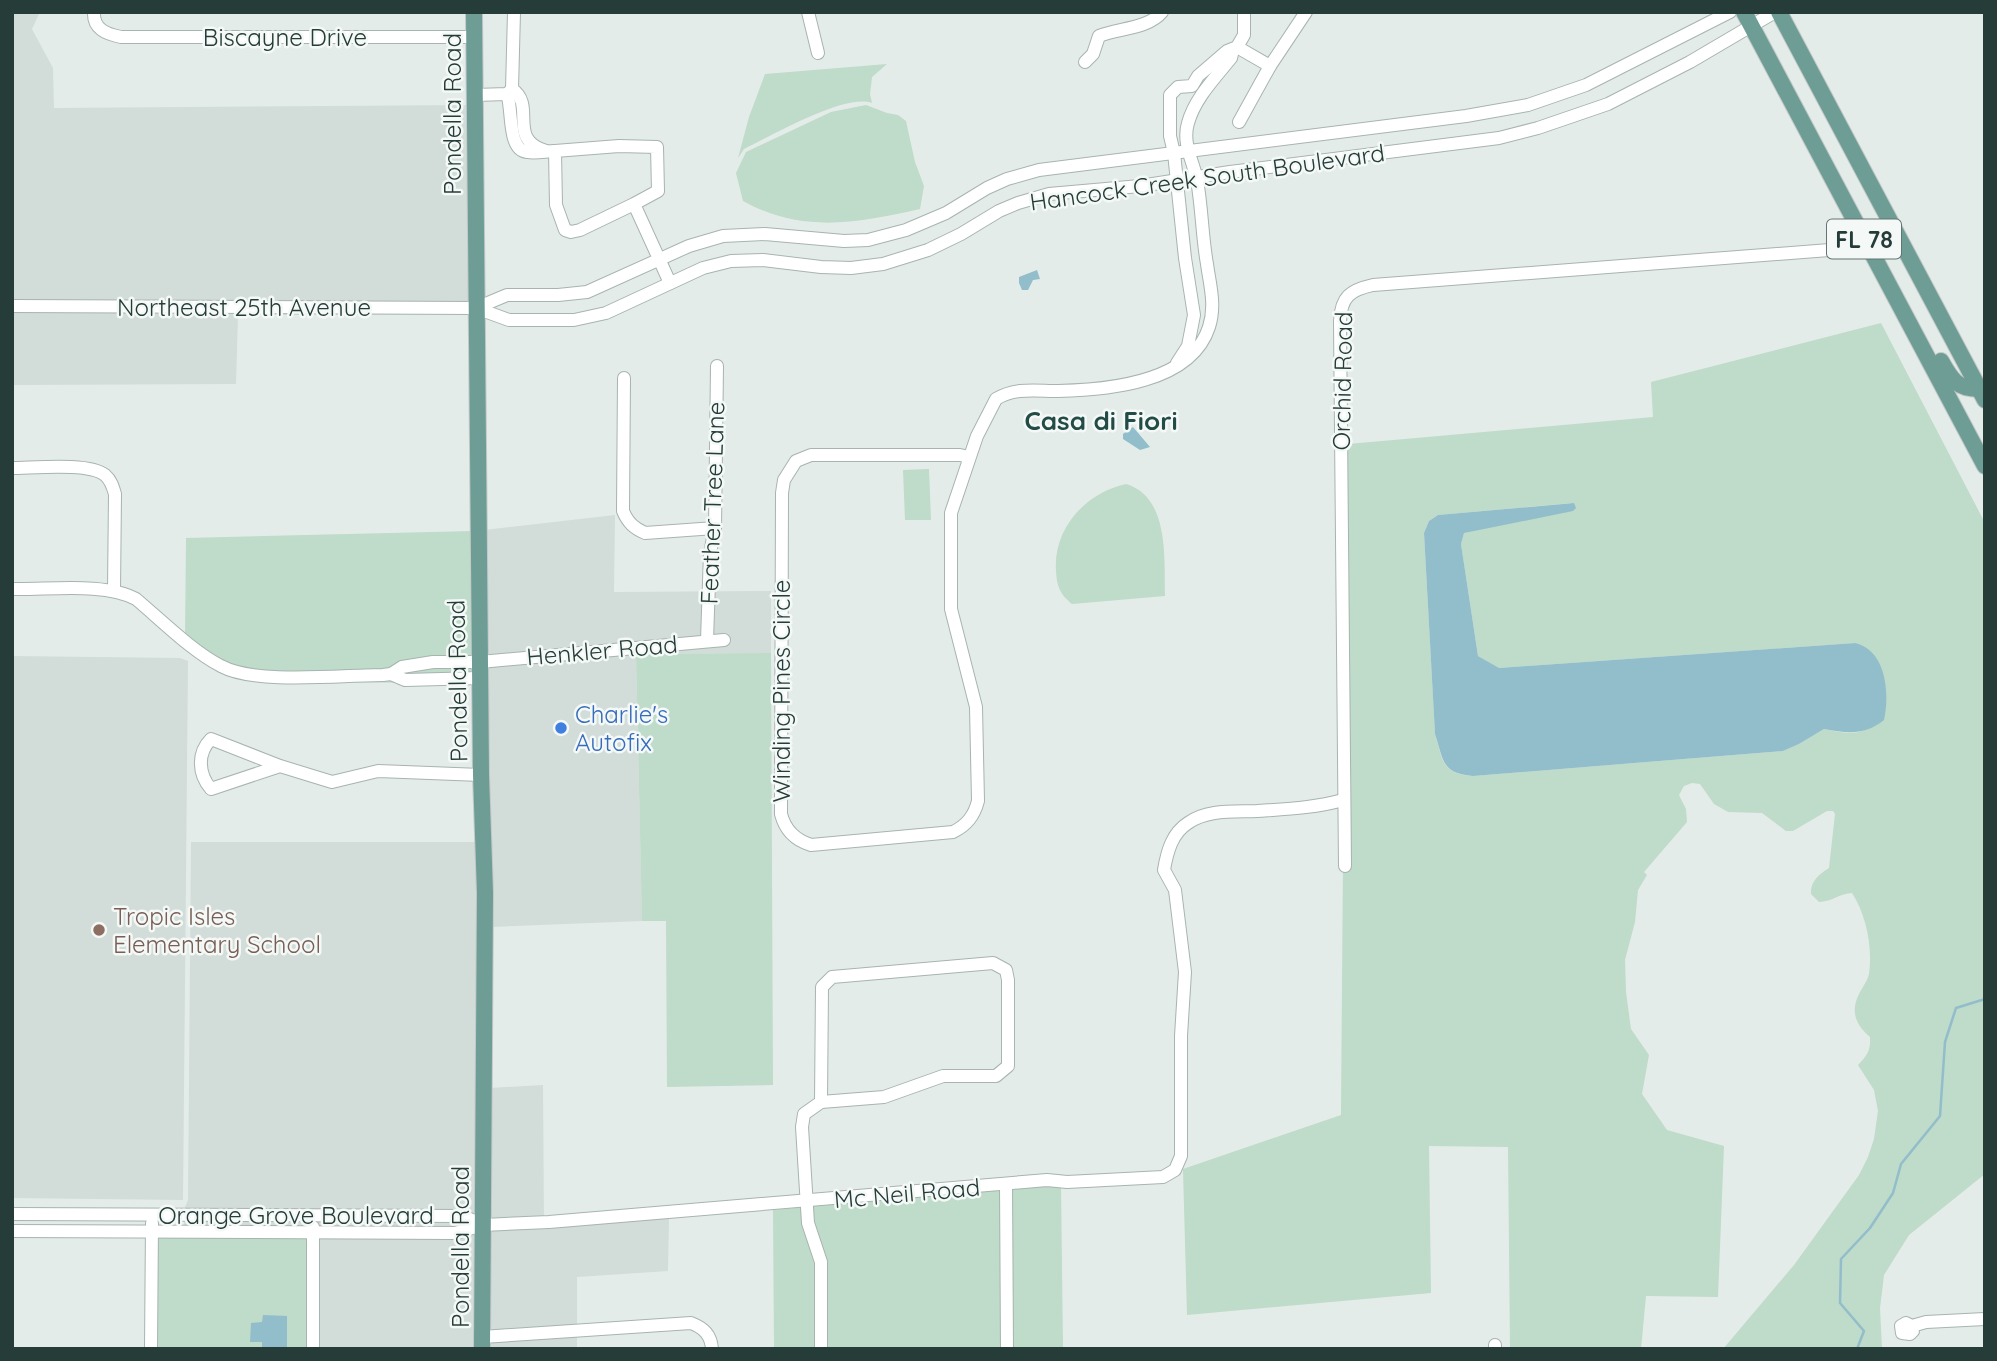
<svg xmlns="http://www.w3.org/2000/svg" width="1997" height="1361" viewBox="0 0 1997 1361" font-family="Quicksand,sans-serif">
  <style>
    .built { fill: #d2dcd8 }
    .green { fill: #bfdbc9; fill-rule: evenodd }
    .water { fill: #92bdcb }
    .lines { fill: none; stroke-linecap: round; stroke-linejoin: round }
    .stream { stroke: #92bdcb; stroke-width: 2.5 }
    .minor-casing { stroke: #a7b4b0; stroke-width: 14 }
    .major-casing { stroke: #c2c8c7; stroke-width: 18 }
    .minor { stroke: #fff; stroke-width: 12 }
    .major { stroke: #6d9d95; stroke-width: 16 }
    .shop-dot { fill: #3f7fe0; stroke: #f4f9f7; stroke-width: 2.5 }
    .education-dot { fill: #8d6e63; stroke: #f4f9f7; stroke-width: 2.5 }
    .labels { text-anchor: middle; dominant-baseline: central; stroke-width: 5; stroke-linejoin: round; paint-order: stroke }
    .shield { fill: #f4f9f7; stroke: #637571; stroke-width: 2 }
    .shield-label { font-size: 23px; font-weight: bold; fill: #253c38 }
    .street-label { font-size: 24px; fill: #253c38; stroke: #f4f9f7 }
    .shop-label { font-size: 24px; fill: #366cbe; stroke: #f4f9f7; text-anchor: start }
    .education-label { font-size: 24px; fill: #785e54; stroke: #f4f9f7; text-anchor: start }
    .neighbourhood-label { font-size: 26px; font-weight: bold; fill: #234c46; stroke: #f4f9f7 }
  </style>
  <rect width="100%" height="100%" fill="#e4ece9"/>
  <g class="built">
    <polygon points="12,12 40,12 32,29 53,68 54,108 469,105 470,303 12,301"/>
    <polygon points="12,311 471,314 238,315 236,384 12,385"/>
    <polygon points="615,515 614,592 771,591 771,653 636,654 642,921 491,927 484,530"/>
    <polygon points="12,656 180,658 188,661 183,1200 12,1198"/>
    <polygon points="191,842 478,842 478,1217 184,1210 188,1200"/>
    <polygon points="543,1085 544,1223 669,1218 668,1271 577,1277 577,1349 488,1349 490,1088"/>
    <polygon points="184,1220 461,1221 468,1224 454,1228 184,1226"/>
    <polygon points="478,1232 477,1349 312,1349 310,1237"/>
  </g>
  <g class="green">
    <path d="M887,64L872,77L870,94L872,103C845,93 771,136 744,149L738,158L749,117L765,74Z"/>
    <path d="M866,105L887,113L898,115L906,121L915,162L924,186L920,209C856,223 803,234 743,201L736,173L746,152L831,112Z"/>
    <path d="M1881,323L1985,523V1174L1909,1235L1884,1275L1880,1308L1882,1349H1723L1794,1265L1859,1175L1868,1157L1874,1139L1878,1111L1874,1090L1858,1065C1867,1056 1871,1050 1870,1037C1856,1025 1850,1012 1859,994C1863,986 1867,982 1869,974C1873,948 1866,914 1852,893C1840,893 1832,902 1819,902L1811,894C1810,882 1819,874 1829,868L1835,814L1833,811H1827L1793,831H1786L1762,813L1728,812L1714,804L1700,784L1692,783L1684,786L1679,795L1686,809L1687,822L1644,872L1647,875L1638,890L1635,922L1625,960L1626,992L1631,1029L1649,1055L1642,1094L1667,1130L1724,1146L1718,1297L1646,1296L1641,1349H1510L1508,1147L1429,1146L1431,1293L1187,1315L1183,1169L1341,1115L1343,860L1337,445L1653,417L1651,382ZM1573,503L1464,533L1461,544L1478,656L1498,668L1855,643L1883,674L1885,712C1864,737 1854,735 1824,729L1799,744L1783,751L1473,776C1441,774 1443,760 1435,734L1424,533L1429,521L1438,515Z"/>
    <polygon points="929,469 931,520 905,520 903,470"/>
    <path d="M1126,484C1170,497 1164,560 1165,596L1072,604C1060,594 1057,587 1056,571C1053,529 1085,493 1126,484Z"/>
    <polygon points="473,531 474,684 290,681 241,677 185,640 186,538"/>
    <polygon points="771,653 773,1085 667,1087 666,921 642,921 636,654"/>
    <polygon points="1061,1184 1063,1349 774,1349 773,1210"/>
    <polygon points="148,1236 310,1237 312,1349 149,1349"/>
  </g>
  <g class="water">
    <polygon points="1037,270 1040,279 1033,280 1028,290 1022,290 1019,283 1019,277"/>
    <polygon points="1133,427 1150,447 1140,450 1123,439 1123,434"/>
    <path d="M1574,503L1576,508L1573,511L1464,533L1461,544L1478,656L1499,668L1855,643C1886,650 1890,693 1884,720C1864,736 1847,733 1824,729L1799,744L1783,751L1473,776C1441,773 1444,761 1435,734L1424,533L1429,521L1438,515Z"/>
    <polygon points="263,1315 287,1316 287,1349 262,1348 262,1342 250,1342 251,1323 262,1322"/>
  </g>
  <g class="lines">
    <polyline class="stream" points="1857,1349 1864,1331 1840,1303 1841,1259 1870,1228 1893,1193 1901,1164 1940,1116 1945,1042 1956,1008 1985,999"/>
    <g class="minor-casing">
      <g id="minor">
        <path d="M94,12C93,29 106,34 121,37H474"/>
        <polyline points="808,12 818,53"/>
        <polyline points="1237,47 1270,66"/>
        <path d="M1085,62L1093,54L1099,36C1118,28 1148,29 1162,12"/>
        <path d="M512,89C537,106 506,139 546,151"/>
        <path d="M507,94C513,109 507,150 527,152C536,154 546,151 555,151"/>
        <polyline points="475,95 507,94 512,89 514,12"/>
        <polyline points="1239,122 1270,66 1306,12"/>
        <polyline points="634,204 580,230 571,232 565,230 556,205 555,151 619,146 657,147 658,191 634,204 670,283"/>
        <polyline points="12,306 476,308 509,320 574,320 606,313 703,268 731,261 763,260 821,267 851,268 883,264 928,250 961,234 999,211 1018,203 1049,194 1140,186 1230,172 1499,138 1538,128 1608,104 1690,62 1775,12"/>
        <polyline points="476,308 507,295 558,295 587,292 689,246 723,236 765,234 844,241 868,240 906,230 946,213 987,188 1007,179 1039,170 1466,116 1528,105 1586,85 1730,12"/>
        <polyline points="1177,363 1188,346 1194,315 1185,258 1174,153 1170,136 1170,95 1178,87 1192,86 1198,76 1227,51 1237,47 1244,35 1244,12"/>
        <path d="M624,378L623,511C628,523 634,528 645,533L715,528"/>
        <path d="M969,457L960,455H811L796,461L784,480L782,493L781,814C785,830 795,840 811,845L953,832C967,825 974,816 978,801L976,707L951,609V513L977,436L996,399C1016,387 1036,391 1058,391C1108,390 1191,383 1209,327C1216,305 1210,286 1207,264C1202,236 1202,208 1197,180C1193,161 1182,143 1188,123C1195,98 1215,78 1231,58L1233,50"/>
        <path d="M12,468C33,468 89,462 105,475C111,480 113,487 115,494L114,590"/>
        <path d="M12,589C48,590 105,582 136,599C161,620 193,652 221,666C256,685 342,675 383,675L391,674L402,667L433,662H480L724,640"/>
        <polyline points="707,640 710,553 715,528 717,366"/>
        <polyline points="391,674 405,680 480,678"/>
        <path d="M280,766L211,789C198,774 197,753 211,739L280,766L332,782L378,771L481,775"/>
        <path d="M1345,866L1340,321C1341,297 1350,290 1373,285L1868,247"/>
        <polygon points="993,963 1006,970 1008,980 1008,1066 996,1076 943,1076 884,1097 821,1102 822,987 832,977"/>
        <polyline points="1006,1184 1007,1349"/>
        <polyline points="12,1214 463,1216 483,1225"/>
        <path d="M12,1231L455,1233L483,1225L549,1222L1047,1180L1067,1182L1163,1177L1175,1170L1181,1156V1036L1185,972L1175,890L1164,870C1167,852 1172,833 1188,823C1207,809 1235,812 1257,811C1286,809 1315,808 1343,800"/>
        <polyline points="1912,1326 1913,1331 1910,1334 1902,1333 1901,1326 1906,1323 1912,1326 1926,1322 1985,1319"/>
        <path d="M482,1337L691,1323C704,1328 711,1335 712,1349"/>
        <polyline points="1495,1345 1495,1349"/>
        <polyline points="151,1349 152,1223"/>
        <polyline points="313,1349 313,1227"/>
        <polyline points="821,1349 821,1262 808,1223 802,1127 804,1114 821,1102"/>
      </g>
    </g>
    <g class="major-casing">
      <g id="major">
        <polyline points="474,12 481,775 485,893 482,1349"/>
        <polyline points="1744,12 1985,466"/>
        <polyline points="1779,12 1985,400"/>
        <path d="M1941,361C1951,379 1957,389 1979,389"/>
      </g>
    </g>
    <use href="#minor" class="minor"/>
    <use href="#major" class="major"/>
  </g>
  <circle class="shop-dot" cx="561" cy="728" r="7"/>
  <circle class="education-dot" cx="99" cy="930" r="7"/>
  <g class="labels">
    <rect class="shield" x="1827" y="219.5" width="74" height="39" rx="5"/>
    <g class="shield-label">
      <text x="1864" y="239">FL 78</text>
    </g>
    <g class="street-label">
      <text x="285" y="37">Biscayne Drive</text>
      <text transform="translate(452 114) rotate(-90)">Pondella Road</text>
      <text transform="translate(1207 177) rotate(-8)">Hancock Creek South Boulevard</text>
      <text x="244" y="307">Northeast 25th Avenue</text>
      <text transform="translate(1342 381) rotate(-89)">Orchid Road</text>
      <text transform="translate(712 503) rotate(-88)">Feather Tree Lane</text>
      <text transform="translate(602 650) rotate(-5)">Henkler Road</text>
      <text transform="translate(457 681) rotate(-91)">Pondella Road</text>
      <text transform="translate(781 691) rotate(-90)">Winding Pines Circle</text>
      <text transform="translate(907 1193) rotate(-5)">Mc Neil Road</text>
      <text x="296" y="1215">Orange Grove Boulevard</text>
      <text transform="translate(460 1247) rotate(-90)">Pondella Road</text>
    </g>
    <g class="shop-label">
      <text x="575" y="714">Charlie's<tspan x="575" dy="28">Autofix</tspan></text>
    </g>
    <g class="education-label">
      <text x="113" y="916">Tropic Isles<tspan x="113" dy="28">Elementary School</tspan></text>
    </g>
    <g class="neighbourhood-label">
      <text x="1101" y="420">Casa di Fiori</text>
    </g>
  </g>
  <rect width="1997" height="1361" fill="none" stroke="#253c38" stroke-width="28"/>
</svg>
